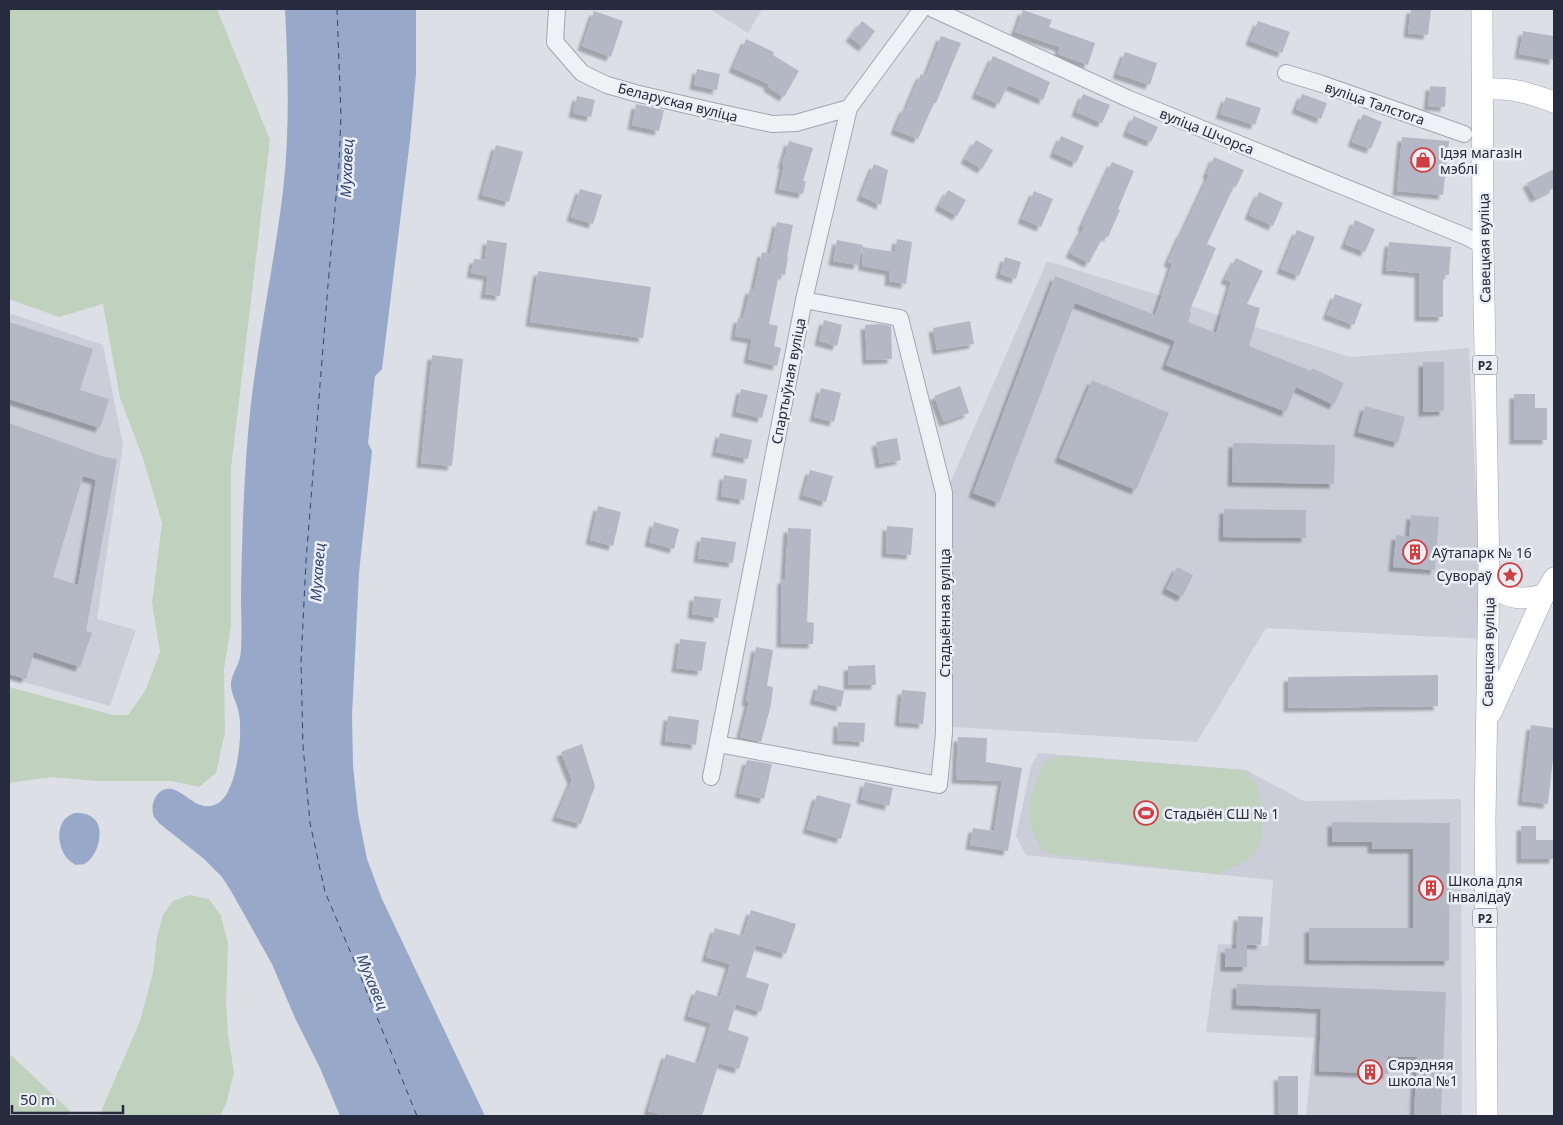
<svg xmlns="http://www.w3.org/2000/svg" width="1563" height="1125" viewBox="0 0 1563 1125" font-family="'Noto Sans',sans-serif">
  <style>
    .built { fill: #cbced9 }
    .green { fill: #c0d1be }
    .water { fill: #97a8c8 }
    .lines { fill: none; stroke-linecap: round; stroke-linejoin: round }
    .ferry { stroke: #304571; stroke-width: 1; stroke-dasharray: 6 5; stroke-linecap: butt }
    .building { fill: #b4b8c4; fill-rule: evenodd; filter: url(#shadow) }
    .minor-casing { stroke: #a2a5b1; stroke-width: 18 }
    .major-casing { stroke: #9ca2b3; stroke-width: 22 }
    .minor { stroke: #eff1f5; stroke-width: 16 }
    .major { stroke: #fff; stroke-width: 21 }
    .labels { text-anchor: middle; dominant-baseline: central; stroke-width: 5; stroke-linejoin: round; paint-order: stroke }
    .shield { fill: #eceef5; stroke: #616674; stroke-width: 1 }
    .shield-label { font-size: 12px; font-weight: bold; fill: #262b3d }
    .street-label { font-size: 14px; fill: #262b3d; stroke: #eceef5 }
    .poi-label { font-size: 14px; fill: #262b3d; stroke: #eceef5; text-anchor: start }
    .water-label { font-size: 15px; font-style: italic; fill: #304571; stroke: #eceef5 }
  </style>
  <defs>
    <filter id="shadow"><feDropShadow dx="-4.5" dy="4.5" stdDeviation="1" flood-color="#0004"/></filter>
  </defs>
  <rect width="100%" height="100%" fill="#dddfe7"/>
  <g class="built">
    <polygon points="710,9 762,9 748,33"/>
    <polygon points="1047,261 1162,296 1221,316 1350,357 1469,348 1483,639 1266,628 1197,742 953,727 950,483"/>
    <polygon points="9,313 103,345 123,445 97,619 136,630 110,706 9,678"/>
    <polygon points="1038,753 1246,770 1304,801 1461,799 1462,1116 1306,1116 1314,1038 1206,1032 1218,944 1268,946 1273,880 1026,855 1016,836 1031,766"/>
  </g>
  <g class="green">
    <polygon points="9,9 217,9 270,140 231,468 231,626 224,669 225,732 216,773 199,787 172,781 98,781 51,777 9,783 9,687 113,715 128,715 145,691 160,652 152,603 162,523 143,458 120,398 103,304 59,317 9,299"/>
    <path d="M1066,756L1243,770C1248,775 1256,782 1258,788C1264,803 1265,840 1255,853C1246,863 1229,869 1217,874L1051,854C1048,852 1044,850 1041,848C1039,845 1037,841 1035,837C1023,812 1033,781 1047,759Z"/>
    <polygon points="189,895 209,899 221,916 228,944 226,1002 228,1034 234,1073 226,1104 220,1116 99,1116 140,1021 153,973 157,936 163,915 173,901"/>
    <polygon points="11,1055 70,1111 69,1116 9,1116 9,1063"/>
  </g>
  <g class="water">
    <path d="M285,9H416V74L410,140L382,369L375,376L368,443L372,451L359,573L352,716L353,765L358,814L367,859L382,899L485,1116H340L320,1068L295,1018L272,964L231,891L222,877L203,858L160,824C159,823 155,818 154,817C149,805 157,786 172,789C184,792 192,804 204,806C210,807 217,805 221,801C237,787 243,734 239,714C238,704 230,693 231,683C232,672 241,664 241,649C242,631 241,613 241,594C242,534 244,473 250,412C258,338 274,265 283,191C290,130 288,69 285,9Z"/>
    <path d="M74,813C81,813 87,813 93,818C106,827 98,858 84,864C82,865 79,864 76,865C73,863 69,861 67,858C59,849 56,830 64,820C66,817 70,815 74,813Z"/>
  </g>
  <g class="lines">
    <polyline class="ferry" points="337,9 341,116 339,164 328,285 306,561 301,663 303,746 310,823 325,892 353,958 417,1116"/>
  </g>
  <g class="building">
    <polygon points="1411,9 1431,10 1428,35 1408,33"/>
    <polygon points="1023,10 1052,20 1049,27 1095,43 1088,65 1058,54 1060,47 1015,32"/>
    <polygon points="594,11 623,21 611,57 582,46"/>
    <polygon points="862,21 875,31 863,47 850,37"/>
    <polygon points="1258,21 1290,32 1282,53 1250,41"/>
    <polygon points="1523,31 1554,36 1554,60 1519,54"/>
    <polygon points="941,36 961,43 936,103 934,103 918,139 895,130 904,108 906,109 921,74 926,76"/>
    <polygon points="746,39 774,52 773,55 799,71 784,97 768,87 769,84 733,68"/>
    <polygon points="1125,52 1157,63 1150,85 1117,74"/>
    <polygon points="993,56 1050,82 1043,100 1008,85 999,104 976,94"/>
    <polygon points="697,69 720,74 717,90 694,85"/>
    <polygon points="1430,86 1446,87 1445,107 1428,106"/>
    <polygon points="1083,94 1110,105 1102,123 1076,112"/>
    <polygon points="1302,94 1327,103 1321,119 1296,109"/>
    <polygon points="577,96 595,100 591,117 573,113"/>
    <polygon points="1226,97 1261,108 1255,125 1220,114"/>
    <polygon points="636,104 664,110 659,131 632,125"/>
    <polygon points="1363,114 1382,122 1371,149 1352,142"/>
    <polygon points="1134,116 1158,127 1151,142 1127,132"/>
    <polygon points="1061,136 1084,146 1076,163 1054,153"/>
    <polygon points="1402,137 1449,141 1443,195 1397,191"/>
    <polygon points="976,140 993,150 982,169 965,159"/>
    <polygon points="789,141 813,148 803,181 806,181 803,194 779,189 784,164 782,164"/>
    <polygon points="496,145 523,152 509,202 482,195"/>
    <polygon points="1214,157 1244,170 1236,187 1234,186 1207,244 1216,248 1189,312 1191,313 1188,322 1216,333 1231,282 1225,279 1236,258 1263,271 1247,304 1260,308 1249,346 1311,371 1312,368 1344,383 1334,405 1296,387 1286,412 1166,365 1175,341 1075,303 999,503 973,493 1055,276 1155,315 1172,264 1168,262 1181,233 1182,233 1209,175 1207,174"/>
    <polygon points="1112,162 1134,171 1118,209 1120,210 1108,237 1104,235 1089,263 1070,253 1084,227 1082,226"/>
    <polygon points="874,164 888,170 881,205 861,196"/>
    <polygon points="1554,169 1554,188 1535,198 1527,183"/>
    <polygon points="580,189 602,195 593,224 571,217"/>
    <polygon points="948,190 966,200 957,216 939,206"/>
    <polygon points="1034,191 1053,199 1041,227 1022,219"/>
    <polygon points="1259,192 1283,203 1273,226 1249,215"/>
    <polygon points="1355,220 1375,229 1365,252 1345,244"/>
    <polygon points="777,222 793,225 787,257 788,257 785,275 779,274 769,324 778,326 774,346 781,348 777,366 748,359 752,339 735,336 738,318 743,319 750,289 754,290 762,252 770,254"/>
    <polygon points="1297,230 1315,237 1299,276 1281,269"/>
    <polygon points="897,239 912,242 906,284 889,281 890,271 863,266 862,248 858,265 833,261 837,240 863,245 862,247 895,252"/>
    <polygon points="487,240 507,243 500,296 485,294 488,276 471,273 474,259 485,260"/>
    <polygon points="1389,242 1451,247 1449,275 1443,275 1443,317 1419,317 1419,273 1386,270"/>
    <polygon points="1005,257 1021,262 1016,279 1000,274"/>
    <polygon points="538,271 651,287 643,338 530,322"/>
    <polygon points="1335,294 1362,304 1354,325 1327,315"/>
    <polygon points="824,320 842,325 837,346 819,341"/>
    <polygon points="970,321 974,344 937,350 933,328"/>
    <polygon points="9,322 93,349 80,390 109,399 100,428 9,399"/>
    <polygon points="879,324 891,326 892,359 867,360 865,325"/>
    <polygon points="432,355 463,359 452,466 421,463"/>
    <polygon points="1423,362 1444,362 1444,411 1423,412"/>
    <polygon points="1092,380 1169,413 1136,490 1059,458"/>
    <polygon points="960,386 969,413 944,422 934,396"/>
    <polygon points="821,388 841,393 834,422 814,417"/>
    <polygon points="741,389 768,395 762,418 736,412"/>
    <polygon points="1514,394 1535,394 1535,408 1547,408 1547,440 1514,440"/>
    <polygon points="1365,406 1405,417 1398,443 1358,432"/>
    <path d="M9,423L101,456L117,459L86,631L92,633L80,667L34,652L26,679L9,674ZM83,476L96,480L78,585L53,577Z"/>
    <polygon points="720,433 752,440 748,459 716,452"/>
    <polygon points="897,438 901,460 880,464 876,442"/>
    <polygon points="1233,443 1335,445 1334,484 1232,482"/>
    <polygon points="810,470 833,476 826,502 803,495"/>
    <polygon points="724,475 747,479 744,500 721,496"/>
    <polygon points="598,506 621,512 613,546 590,540"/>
    <polygon points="1224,509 1306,510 1306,538 1223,537"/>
    <polygon points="1411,515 1439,517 1435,570 1393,567 1396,535 1409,537"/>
    <polygon points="654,522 679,529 674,549 649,542"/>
    <polygon points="887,526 913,528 911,555 886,553"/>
    <polygon points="788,528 811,529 807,622 814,623 813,644 781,643 782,579 785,579"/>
    <polygon points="701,537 736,542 733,563 698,558"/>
    <polygon points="1177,567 1193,575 1182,597 1166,589"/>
    <polygon points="694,596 721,599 718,618 692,614"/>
    <polygon points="680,639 706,642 702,671 676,668"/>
    <polygon points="756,647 773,650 767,686 773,687 771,705 761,742 740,737 749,702 746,701"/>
    <polygon points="875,665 876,685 848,685 848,666"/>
    <polygon points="1438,675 1438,706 1288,708 1288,677"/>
    <polygon points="818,685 844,691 841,707 814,700"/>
    <polygon points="902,690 926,692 923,724 899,722"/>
    <polygon points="668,716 699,720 696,745 665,741"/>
    <polygon points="838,722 865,723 864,742 837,740"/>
    <polygon points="1531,725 1554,728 1554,749 1548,804 1522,801"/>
    <polygon points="958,737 987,738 986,762 1022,768 1008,851 970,845 973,828 994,831 1002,781 956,779"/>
    <polygon points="582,744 595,786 581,824 556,817 572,780 561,752"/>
    <polygon points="747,760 772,764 764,799 739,793"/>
    <polygon points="865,782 893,788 889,806 861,799"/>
    <polygon points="817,795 851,804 841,839 807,829"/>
    <polygon points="1332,822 1450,823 1449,961 1309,960 1309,928 1413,928 1413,849 1372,849 1372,842 1332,842"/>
    <polygon points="1521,826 1536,826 1536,840 1554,840 1554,859 1521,859"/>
    <polygon points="751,910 796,924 786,954 756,945 746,977 769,984 761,1012 736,1004 728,1030 749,1037 739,1069 719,1063 702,1116 665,1116 648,1111 666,1054 698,1064 711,1023 688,1016 696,990 720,997 730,964 706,957 715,928 743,936"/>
    <polygon points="1238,916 1263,917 1261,945 1247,944 1247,967 1225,967 1225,948 1236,949"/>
    <polygon points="1237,984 1446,992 1441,1116 1414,1116 1417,1057 1388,1056 1388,1074 1319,1071 1321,1009 1236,1005"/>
    <polygon points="1278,1076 1298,1076 1298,1116 1279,1116"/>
  </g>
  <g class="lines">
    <g class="minor-casing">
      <g id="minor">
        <polyline points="557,9 555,42 582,73 607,85 635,93 708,110 772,124 796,123 849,108"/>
        <polyline points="933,9 1129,99 1467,237 1483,246"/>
        <polyline points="1286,73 1322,84 1464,134"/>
        <polyline points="718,744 939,785 944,733 944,493 900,318 804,300"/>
        <polyline points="711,777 804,300 849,108 922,9"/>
      </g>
    </g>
    <g class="major-casing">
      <g id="major">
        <polyline points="1482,9 1483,246 1489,571 1485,819 1487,1116"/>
        <path d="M1483,89C1513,88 1526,92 1554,102"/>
        <path d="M1489,587C1513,598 1517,601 1544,595"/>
        <polyline points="1491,713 1544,595 1554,578"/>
      </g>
    </g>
    <use href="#minor" class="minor"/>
    <use href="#major" class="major"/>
  </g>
  <defs>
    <g id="shop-ring" transform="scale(1.25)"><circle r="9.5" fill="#eceef5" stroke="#cf3f41" stroke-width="1.5"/><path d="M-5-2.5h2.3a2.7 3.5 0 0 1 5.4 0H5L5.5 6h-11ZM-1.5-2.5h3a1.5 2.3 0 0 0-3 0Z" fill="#cf3f41"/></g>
    <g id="building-ring" transform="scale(1.25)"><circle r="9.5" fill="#eceef5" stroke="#cf3f41" stroke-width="1.5"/><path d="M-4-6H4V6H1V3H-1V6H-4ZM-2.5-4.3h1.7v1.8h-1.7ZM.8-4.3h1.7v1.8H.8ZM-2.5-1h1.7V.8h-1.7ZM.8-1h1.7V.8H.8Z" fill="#cf3f41"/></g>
    <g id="sight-ring" transform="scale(1.25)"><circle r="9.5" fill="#eceef5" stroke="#cf3f41" stroke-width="1.5"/><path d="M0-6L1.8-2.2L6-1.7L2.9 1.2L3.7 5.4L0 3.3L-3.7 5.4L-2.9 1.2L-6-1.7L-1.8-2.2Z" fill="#cf3f41"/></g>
    <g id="stadium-ring" transform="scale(1.25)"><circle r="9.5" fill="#eceef5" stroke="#cf3f41" stroke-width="1.5"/><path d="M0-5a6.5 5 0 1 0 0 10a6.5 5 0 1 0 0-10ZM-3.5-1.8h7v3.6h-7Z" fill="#cf3f41"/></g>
  </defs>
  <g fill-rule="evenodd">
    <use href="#shop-ring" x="1423" y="160"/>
    <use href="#building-ring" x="1415" y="552"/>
    <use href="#sight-ring" x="1510" y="575"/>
    <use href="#stadium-ring" x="1146" y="813"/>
    <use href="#building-ring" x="1431" y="888"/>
    <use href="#building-ring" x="1370" y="1072"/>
  </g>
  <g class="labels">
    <g class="shield">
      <rect x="1472.5" y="355.5" width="25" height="19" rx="4"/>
      <rect x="1472.5" y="908.5" width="25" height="19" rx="4"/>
    </g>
    <g class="shield-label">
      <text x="1485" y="365">Р2</text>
      <text x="1485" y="918">Р2</text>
    </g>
    <g class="street-label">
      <text transform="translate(678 102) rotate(14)">Беларуская вуліца</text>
      <text transform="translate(1375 103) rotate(19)">вуліца Талстога</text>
      <text transform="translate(1207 131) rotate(22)">вуліца Шчорса</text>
      <text transform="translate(1484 248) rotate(-91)">Савецкая вуліца</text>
      <text transform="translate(788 381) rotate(-79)">Спартыўная вуліца</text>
      <text transform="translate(944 613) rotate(-90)">Стадыённая вуліца</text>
      <text transform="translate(1488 652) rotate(-89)">Савецкая вуліца</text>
    </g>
    <g class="poi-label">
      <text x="1440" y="152">Ідэя магазін<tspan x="1440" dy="16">мэблі</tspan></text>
      <text x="1432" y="552">Аўтапарк № 16</text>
      <text x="1492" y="575" text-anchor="end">Сувораў</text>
      <text x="1164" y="813">Стадыён СШ № 1</text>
      <text x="1448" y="880">Школа для<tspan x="1448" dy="16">інвалідаў</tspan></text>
      <text x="1388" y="1064">Сярэдняя<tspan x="1388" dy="16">школа №1</tspan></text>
    </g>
    <g class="water-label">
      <text transform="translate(346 168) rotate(-88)">Мухавец</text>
      <text transform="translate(317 572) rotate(-86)">Мухавец</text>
      <text transform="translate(373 982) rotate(68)">Мухавец</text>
    </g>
  </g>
  <rect width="1563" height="1125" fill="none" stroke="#262b3d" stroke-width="20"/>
  <path d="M12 1105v8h111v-8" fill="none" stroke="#262b3d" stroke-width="2.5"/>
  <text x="20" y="1105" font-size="15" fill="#262b3d" stroke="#eceef5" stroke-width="4" paint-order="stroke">50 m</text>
</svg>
